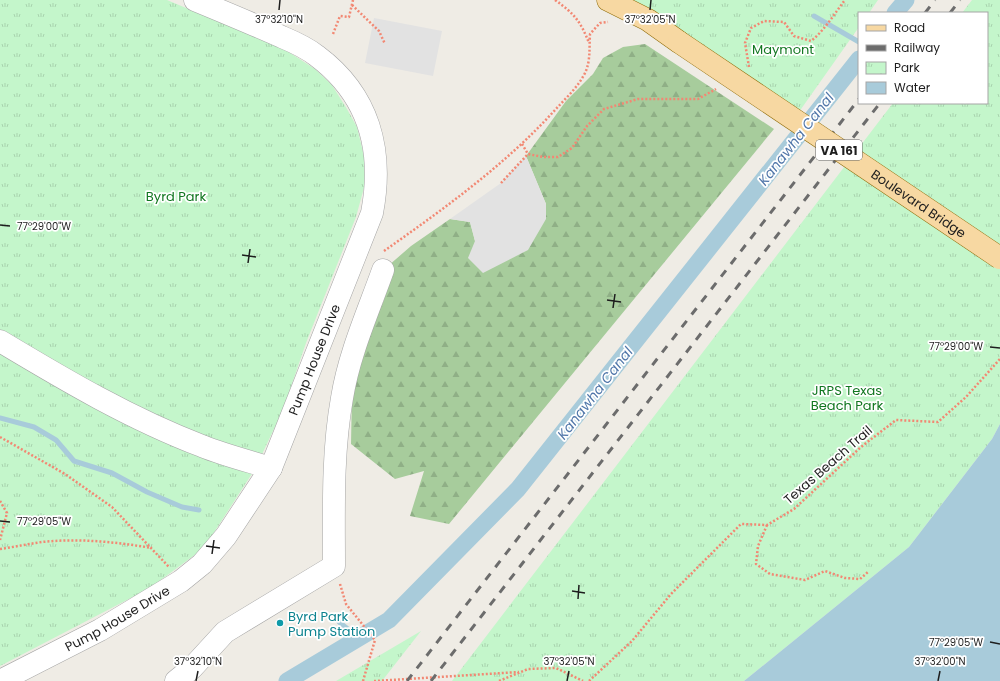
<svg xmlns="http://www.w3.org/2000/svg" width="1000" height="681" viewBox="0 0 1000 681" font-family="Poppins,sans-serif">
  <style>
    .forest { fill: url(#forest-firs) }
    .park { fill: url(#park-tufts) }
    .parking { fill: #e2e2e2 }
    .water { fill: #a8cbda }
    .lines { fill: none; stroke-linecap: round; stroke-linejoin: round }
    .stream { stroke: #a8cbda; stroke-width: 5 }
    .canal { stroke: #a8cbda; stroke-width: 17 }
    .minor-casing { stroke: #a5a5a5; stroke-width: 23 }
    .major-casing { stroke: #906c08; stroke-width: 23 }
    .path { stroke: #f28873; stroke-width: 2.5; stroke-dasharray: 2 2; stroke-linecap: butt }
    .minor { stroke: #fff; stroke-width: 22 }
    .major { stroke: #f7d8a2; stroke-width: 22 }
    .rail { stroke: #6c6c6c; stroke-width: 3; stroke-dasharray: 8 8; stroke-linecap: butt }
    .major-bridge-casing { stroke: #906c08; stroke-width: 23; stroke-linecap: butt }
    .major-bridge { stroke: #f7d8a2; stroke-width: 22 }
    .ticks { fill: none; stroke: #1e1e1e; stroke-width: 1.5 }
    .culture-dot { fill: #0f9aa8; stroke: #fff; stroke-width: 1.5 }
    .labels { text-anchor: middle; dominant-baseline: central; stroke-width: 3.5; stroke-linejoin: round; paint-order: stroke }
    .shield { fill: #fff; stroke: #626262; stroke-width: 1 }
    .shield-label { font-size: 12px; font-weight: bold; fill: #1e1e1e }
    .park-label { font-size: 13px; fill: #127721; stroke: #fff }
    .street-label { font-size: 13px; fill: #1e1e1e; stroke: #fff }
    .culture-label { font-size: 13px; fill: #0d838f; stroke: #fff; text-anchor: start }
    .water-label { font-size: 14px; font-style: italic; fill: #5076a9; stroke: #fff }
    .ticks-label { font-size: 10px; text-anchor: middle; fill: #1e1e1e; stroke: #fff; stroke-width: 3.5; stroke-linejoin: round; paint-order: stroke }
  </style>
  <defs>
    <pattern id="forest-firs" width="22" height="20" patternUnits="userSpaceOnUse"><rect width="22" height="20" fill="#a7cc9c"/><path d="M5 1l3.5 6h-7zM16 11l3.5 6h-7z" fill="#8faf86"/></pattern>
    <pattern id="park-tufts" width="24" height="20" patternUnits="userSpaceOnUse"><rect width="24" height="20" fill="#c4f6cb"/><path d="M3 7l-1-3M5 7V3M7 7l1-3M15 17l-1-3M17 17v-4M19 17l1-3" fill="none" stroke="#a8d2ae"/></pattern>
  </defs>
  <rect width="100%" height="100%" fill="#efece5"/>
  <polygon class="forest" points="645,44 774,129 449,524 410,516 424,471 395,479 351,444 352,393 366,341 384,300 388,266 411,246 450,219 470,222 475,241 546,204 526,156 566,101 593,74 603,58 623,47"/>
  <g class="park">
    <polygon points="0,0 167,0 284,49 315,69 332,85 347,109 357,127 364,156 365,184 356,217 306,343 283,410 255,469 204,548 150,588 0,666"/>
    <polygon points="628,0 878,0 869,13 859,13 859,27 794,119"/>
    <polygon points="972,0 1000,0 1000,424 992,439 909,547 744,681 452,681 893,103 987,103 987,13 962,13"/>
    <polygon points="421,631 382,681 336,681"/>
  </g>
  <g class="parking">
    <polygon points="374,18 442,31 433,76 365,63"/>
    <polygon points="526,156 546,204 546,219 528,250 483,273 468,258 475,241 470,222 450,219 501,183"/>
  </g>
  <polygon class="water" points="1000,424 1000,681 744,681 909,547 992,439"/>
  <g class="lines">
    <g class="stream">
      <polyline points="814,16 859,42"/>
      <polyline points="0,418 34,427 56,440 74,461 112,473 147,492 182,507 199,510"/>
      <polyline points="339,622 359,638"/>
    </g>
    <g class="canal">
      <polyline points="895,13 906,0"/>
      <polyline points="287,681 389,620 518,489 859,59"/>
    </g>
    <g class="minor-casing">
      <g id="minor">
        <path d="M0,341C65,380 131,419 202,446C224,455 248,461 271,468"/>
        <path id="s1" d="M0,681L100,630L181,581L202,564L226,536L271,468L372,213C384,150 369,95 317,56C307,48 294,42 282,37C253,24 224,12 195,0"/>
        <path d="M176,681L192,668L225,632L334,566C334,510 332,454 342,398C349,354 368,312 383,270"/>
      </g>
    </g>
    <g class="major-casing">
      <polyline id="major" points="608,0 648,20 679,42"/>
    </g>
    <g class="path">
      <path d="M555,0C574,13 581,22 589,43"/>
      <polyline points="352,5 379,31 385,44"/>
      <polyline points="333,34 340,16 349,17 353,0"/>
      <path d="M749,67L745,43L751,28L764,21L784,22L794,36L811,41C825,30 834,14 845,0"/>
      <polyline points="522,144 528,154"/>
      <polyline points="501,183 528,154 543,157 558,157 572,148 587,126 604,109 638,99 698,99 716,89"/>
      <path d="M384,251C445,208 505,165 555,110C565,99 577,88 584,75C591,62 589,49 590,34L600,23L608,22"/>
      <polyline points="0,437 65,474 112,507 169,567"/>
      <polyline points="0,501 7,513 0,540"/>
      <polyline points="767,525 758,546 756,564 770,574 805,580 825,571 845,578 860,579 868,572"/>
      <path d="M0,549C14,547 28,544 42,542C79,538 116,542 152,548"/>
      <polyline points="340,584 346,604 375,640 363,681"/>
      <polyline points="374,681 519,672"/>
      <polyline points="499,681 528,669 556,668 583,681"/>
      <polyline points="589,681 632,641 671,594 741,524 767,525 794,509 861,447 896,420 938,422 966,397 1000,359"/>
    </g>
    <use href="#minor" class="minor"/>
    <use href="#major" class="major"/>
    <g class="rail">
      <polyline points="925,13 935,0"/>
      <polyline points="950,13 960,0"/>
      <polyline points="407,681 859,99"/>
      <polyline points="431,681 880,103"/>
    </g>
    <g class="major-bridge-casing">
      <g id="major-bridge">
        <path id="s2" d="M679,42L1000,258"/>
      </g>
    </g>
    <use href="#major-bridge" class="major-bridge"/>
  </g>
  <path class="ticks" d="M279,10L280,0M650,10L651,0M0,225L10,226M242,255L256,257M248,263L250,249M607,300L621,302M613,308L615,294M990,347L1000,348M0,521L10,522M206,546L220,548M212,554L214,540M572,591L585,593M578,599L579,585M990,642L1000,644M196,681L198,671M567,681L569,671M938,681L940,671"/>
  <circle class="culture-dot" cx="280" cy="623" r="4"/>
  <g class="labels">
    <rect class="shield" x="816" y="140" width="46" height="20" rx="3"/>
    <g class="shield-label">
      <text x="839" y="150">VA 161</text>
    </g>
    <g class="park-label">
      <text x="783" y="49">Maymont</text>
      <text x="176" y="196">Byrd Park</text>
      <text x="847" y="390">JRPS Texas<tspan x="847" dy="15">Beach Park</tspan></text>
    </g>
    <g class="street-label">
      <text stroke="none"><textPath href="#s2" startOffset="289">Boulevard Bridge</textPath></text>
      <text stroke="none"><textPath href="#s1" startOffset="469">Pump House Drive</textPath></text>
      <text transform="translate(828 465) rotate(-41)">Texas Beach Trail</text>
      <text stroke="none"><textPath href="#s1" startOffset="133">Pump House Drive</textPath></text>
    </g>
    <g class="culture-label">
      <text x="288" y="616">Byrd Park<tspan x="288" dy="15">Pump Station</tspan></text>
    </g>
    <g class="water-label">
      <text transform="translate(796 139) rotate(-52)">Kanawha Canal</text>
      <text transform="translate(595 393) rotate(-52)">Kanawha Canal</text>
    </g>
  </g>
  <g class="ticks-label">
    <text x="279" y="23">37°32'10"N</text>
    <text x="650" y="23">37°32'05"N</text>
    <text x="44" y="230">77°29'00"W</text>
    <text x="956" y="350">77°29'00"W</text>
    <text x="44" y="525">77°29'05"W</text>
    <text x="956" y="646">77°29'05"W</text>
    <text x="198" y="665">37°32'10"N</text>
    <text x="569" y="665">37°32'05"N</text>
    <text x="940" y="665">37°32'00"N</text>
  </g>
  <rect x="858" y="12" width="130" height="92" fill="#ffffff" stroke="#a5a5a5"/>
  <rect x="866" y="25" width="20" height="6" fill="#f7d8a2" stroke="#a5a5a5"/>
  <text x="894" y="32" font-size="12" fill="#1e1e1e">Road</text>
  <rect x="866" y="45" width="20" height="6" fill="#6c6c6c" stroke="#a5a5a5"/>
  <text x="894" y="52" font-size="12" fill="#1e1e1e">Railway</text>
  <rect x="866" y="62" width="20" height="12" fill="url(#park-tufts)" stroke="#a5a5a5"/>
  <text x="894" y="72" font-size="12" fill="#1e1e1e">Park</text>
  <rect x="866" y="82" width="20" height="12" fill="#a8cbda" stroke="#a5a5a5"/>
  <text x="894" y="92" font-size="12" fill="#1e1e1e">Water</text>
</svg>
